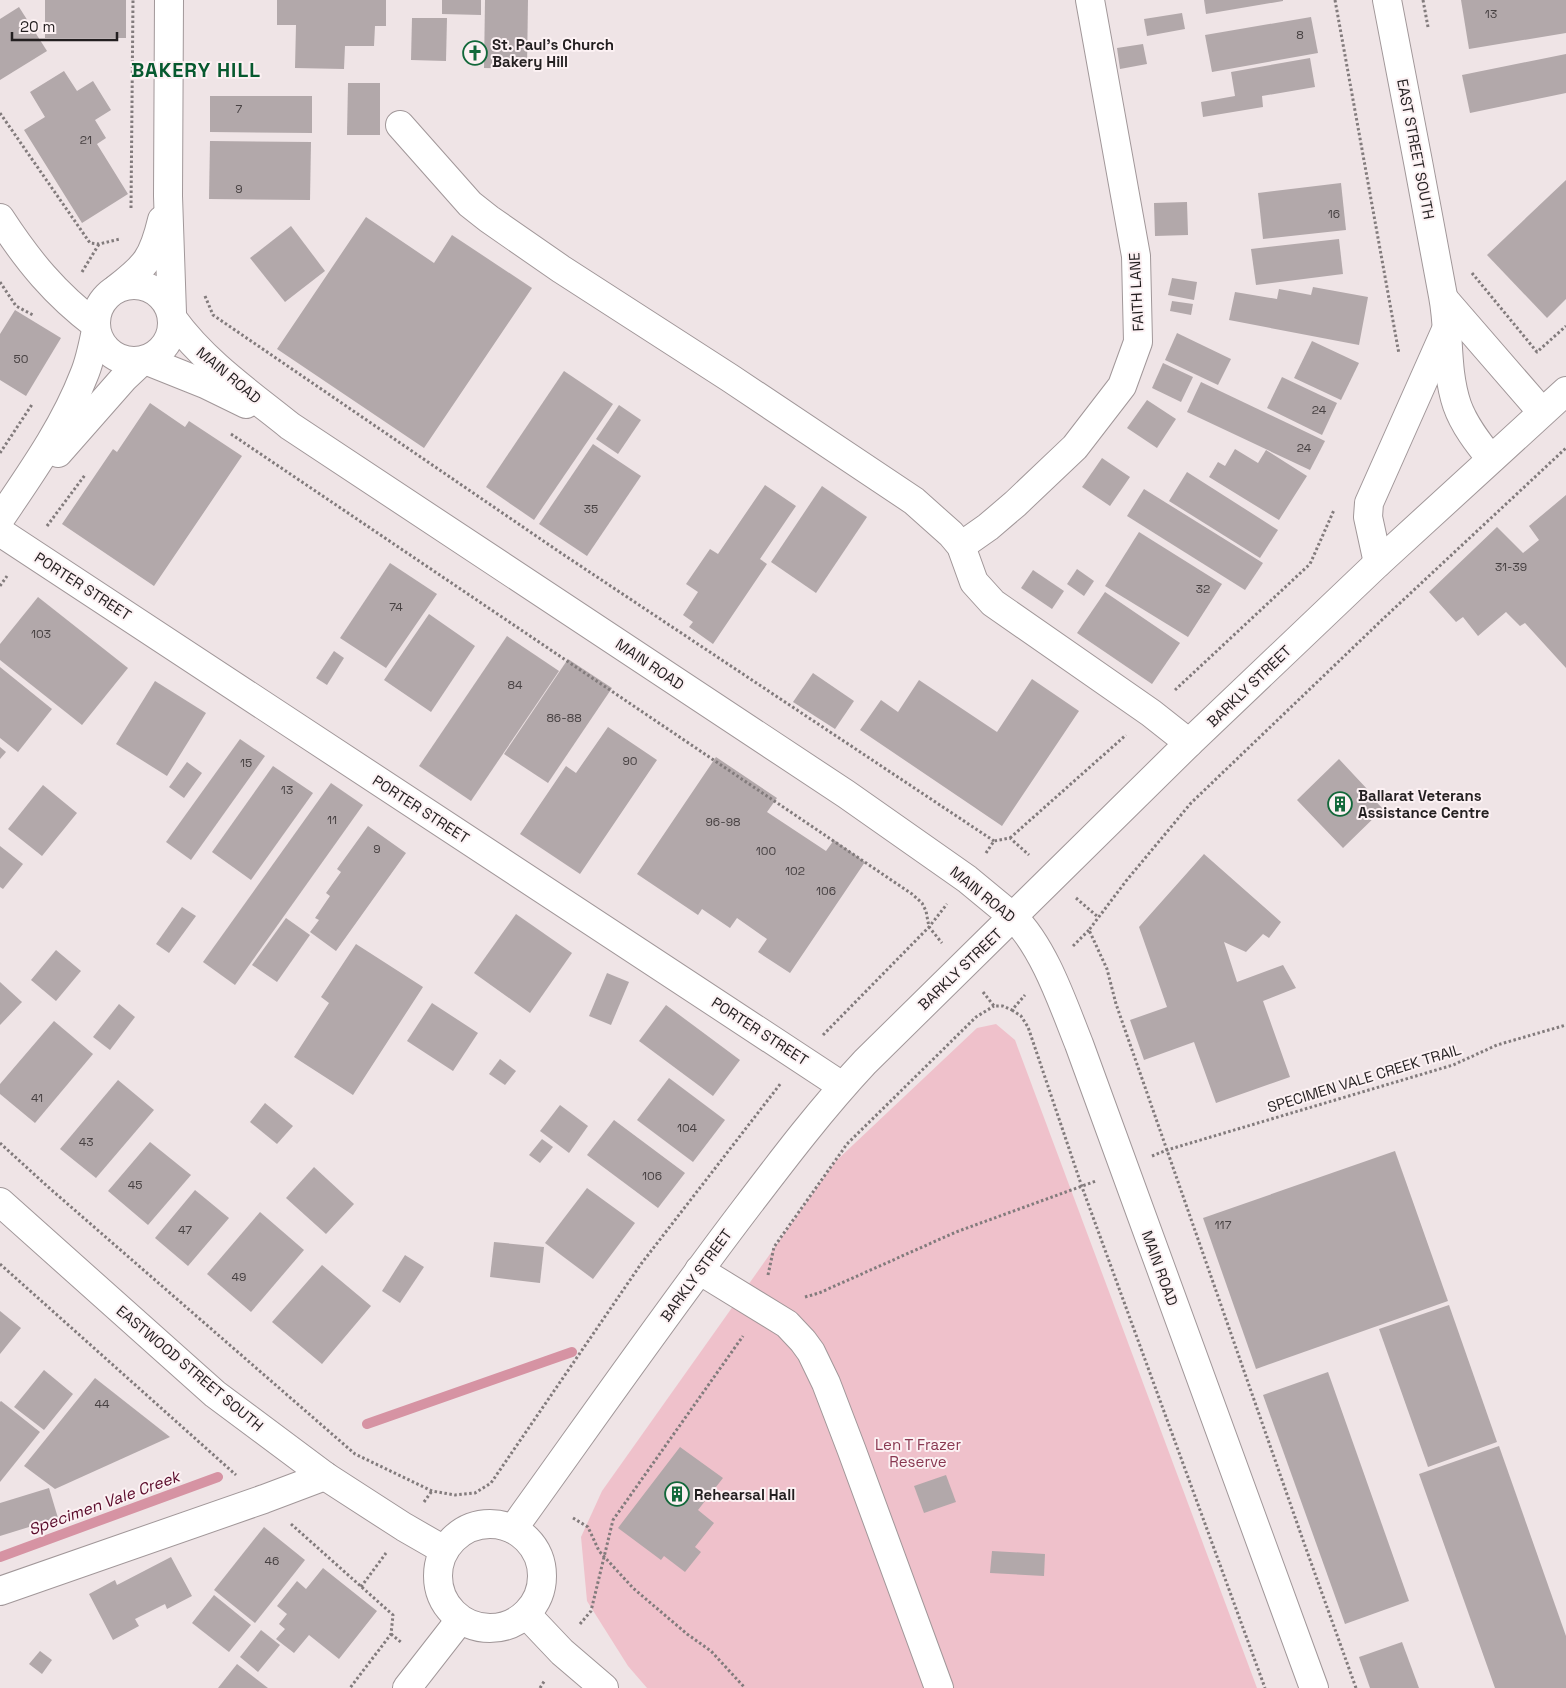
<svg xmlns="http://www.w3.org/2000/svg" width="1566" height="1688" viewBox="0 0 1566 1688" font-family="'Space Grotesk',sans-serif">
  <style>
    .green { fill: #efc1cb }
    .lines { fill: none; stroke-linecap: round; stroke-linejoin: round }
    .stream { stroke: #d693a3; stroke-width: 10 }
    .building { fill: #b2a8aa }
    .minor-casing { stroke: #a19799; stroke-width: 30 }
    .major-casing { stroke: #a19799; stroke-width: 30 }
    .path { stroke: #827b7c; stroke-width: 3; stroke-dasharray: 2.5 2.5; stroke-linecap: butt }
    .minor { stroke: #fff; stroke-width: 28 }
    .major { stroke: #fff; stroke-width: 28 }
    .labels { text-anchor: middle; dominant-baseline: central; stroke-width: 4; stroke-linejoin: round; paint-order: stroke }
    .number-label { font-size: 12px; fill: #474142 }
    .poi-label { font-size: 15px; font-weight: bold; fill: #231f20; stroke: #fcf1f3; text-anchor: start }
    .street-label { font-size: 15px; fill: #231f20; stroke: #fcf1f3 }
    .park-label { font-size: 15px; fill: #883750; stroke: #fcf1f3 }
    .water-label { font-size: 16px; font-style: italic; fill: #590929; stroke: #fcf1f3 }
    .district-label { font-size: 20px; font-weight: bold; letter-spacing: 1px; fill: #07592f; stroke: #fcf1f3 }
  </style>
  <rect width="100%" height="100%" fill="#efe4e6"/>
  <polygon class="green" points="996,1024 1015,1040 1257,1688 647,1688 628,1666 587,1601 581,1537 602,1491 836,1161 977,1028"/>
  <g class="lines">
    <g class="stream">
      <polyline points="367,1424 572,1352"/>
      <polyline points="0,1557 218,1477"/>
    </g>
  </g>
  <g class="building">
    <rect x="45" y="0" width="81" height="38"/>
    <polygon points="277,0 386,0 386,26 375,26 374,46 345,46 344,69 295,68 296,25 277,25"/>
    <polygon points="442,0 481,0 481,15 442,14"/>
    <polygon points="485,0 528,0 527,69 484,68"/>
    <polygon points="1204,0 1283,0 1283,1 1206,14"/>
    <polygon points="1461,0 1566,0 1566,33 1469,49"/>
    <polygon points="19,7 47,51 0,80 0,19"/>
    <polygon points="1182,13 1185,29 1147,36 1144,19"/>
    <polygon points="1311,17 1318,53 1212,72 1205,35"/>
    <polygon points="412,18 447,18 446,61 411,60"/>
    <polygon points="1143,44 1147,64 1120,69 1117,48"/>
    <polygon points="1566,54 1566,93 1470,113 1462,75"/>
    <polygon points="1310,58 1315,87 1262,96 1263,107 1203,117 1201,102 1235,96 1231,72"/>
    <polygon points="64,71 77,91 93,81 111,110 95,120 106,138 97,144 128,194 82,223 24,130 45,117 30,92"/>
    <polygon points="348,83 380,83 380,135 347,135"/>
    <polygon points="210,96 312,96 312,133 210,132"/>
    <polygon points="210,141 311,142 310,200 209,199"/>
    <polygon points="1566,180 1566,299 1547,318 1487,255"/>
    <polygon points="1341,183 1346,230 1263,239 1258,193"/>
    <polygon points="1187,202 1188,235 1155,236 1154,203"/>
    <polygon points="366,217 434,263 452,235 532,288 424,448 277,349"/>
    <polygon points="291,226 325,271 285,302 250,258"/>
    <polygon points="1339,239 1343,274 1256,285 1251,249"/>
    <polygon points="1172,278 1197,282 1194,300 1168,295"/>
    <polygon points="1313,287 1368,297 1359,345 1229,320 1235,292 1277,299 1279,289 1311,295"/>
    <polygon points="1172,301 1193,304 1191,315 1170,311"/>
    <polygon points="15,310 61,338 26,396 0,380 0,334"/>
    <polygon points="1177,333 1231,359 1218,385 1165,360"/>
    <polygon points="1312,341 1359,363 1341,400 1294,378"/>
    <polygon points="1163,363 1193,377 1181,402 1152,388"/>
    <polygon points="564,371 613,404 534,520 486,487"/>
    <polygon points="1282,377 1337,403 1322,435 1267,408"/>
    <polygon points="1201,382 1325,441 1310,470 1187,412"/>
    <polygon points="1147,400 1176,419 1157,448 1127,428"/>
    <polygon points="150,403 185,427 189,421 242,456 154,586 62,524 113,449 117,452"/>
    <polygon points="619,405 641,420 618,454 596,439"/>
    <polygon points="593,444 641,476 587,556 539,524"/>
    <polygon points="1235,449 1258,463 1266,450 1307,476 1279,520 1209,477 1218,462 1225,466"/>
    <polygon points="1102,458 1130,477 1110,506 1082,487"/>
    <polygon points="1187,472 1278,530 1260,558 1169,501"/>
    <polygon points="765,485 796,506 760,559 767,564 713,644 689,627 693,622 683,615 698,592 686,584 710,549 718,554"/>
    <polygon points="822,486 867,517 816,593 771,562"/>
    <polygon points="1144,489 1263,563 1245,590 1127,516"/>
    <polygon points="1566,495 1566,668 1525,623 1520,626 1506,612 1478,636 1463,617 1456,622 1429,592 1497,527 1523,553 1539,540 1529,526"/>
    <polygon points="1139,532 1222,584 1188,637 1105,586"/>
    <polygon points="390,563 437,594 386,668 340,638"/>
    <polygon points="1077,569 1094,581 1084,596 1067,584"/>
    <polygon points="1033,570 1064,591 1052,609 1021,588"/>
    <polygon points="1105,592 1180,643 1152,684 1077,633"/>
    <polygon points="38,597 128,668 82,725 0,660 0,644"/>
    <polygon points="429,614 475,646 431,712 384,680"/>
    <polygon points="507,636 559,671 471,801 419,766"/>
    <polygon points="334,651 344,658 327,685 316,678"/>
    <polygon points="568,659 612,688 548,783 504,754"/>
    <polygon points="0,667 52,709 18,752 0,738"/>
    <polygon points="813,673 854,701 835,729 793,702"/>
    <polygon points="1032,679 1079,711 1002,826 860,730 881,700 898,712 919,680 997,732"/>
    <polygon points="155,681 206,713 167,776 116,744"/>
    <polygon points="608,727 657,760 580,874 520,834 566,766 576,773"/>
    <polygon points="240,739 265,756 191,860 166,842"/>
    <polygon points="0,747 6,752 0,759"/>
    <polygon points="716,757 777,798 767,812 826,851 834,840 865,862 790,973 758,952 767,939 737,918 730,928 702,909 698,915 637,874"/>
    <polygon points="1339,759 1368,790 1366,791 1383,809 1343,848 1297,800"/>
    <polygon points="187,762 202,773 184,798 169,787"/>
    <polygon points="273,766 313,793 251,880 212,852"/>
    <polygon points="331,783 363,805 235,985 203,962"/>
    <polygon points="43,785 77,813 42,856 8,829"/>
    <polygon points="368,826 406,853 336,951 310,932 319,920 315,918 330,896 326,893 341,872 337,869"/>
    <polygon points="0,846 23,864 3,889 0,887"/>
    <polygon points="1204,854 1281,922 1269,938 1263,934 1246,952 1224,942 1237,982 1283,965 1296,988 1263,1001 1290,1077 1216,1103 1194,1042 1144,1060 1130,1020 1167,1007 1139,927"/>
    <polygon points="182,907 196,916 169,953 156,944"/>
    <polygon points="516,914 572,953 530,1013 474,973"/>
    <polygon points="286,918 310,935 277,982 252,965"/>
    <polygon points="356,944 423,987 353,1095 294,1057 329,1003 321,997"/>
    <polygon points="56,950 81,971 56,1001 31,980"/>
    <polygon points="607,973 629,982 611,1025 589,1016"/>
    <polygon points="0,982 22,1002 0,1025"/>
    <polygon points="432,1003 478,1033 453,1071 407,1041"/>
    <polygon points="119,1004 135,1017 110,1050 93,1037"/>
    <polygon points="666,1005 740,1060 713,1096 639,1041"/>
    <polygon points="54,1021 93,1054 35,1123 0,1094 0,1084"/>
    <polygon points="500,1059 516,1071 505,1085 489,1074"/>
    <polygon points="669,1078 725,1120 693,1162 637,1120"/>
    <polygon points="118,1080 154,1110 96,1178 60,1149"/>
    <polygon points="265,1103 293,1126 277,1144 250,1122"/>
    <polygon points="560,1105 588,1126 569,1153 540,1131"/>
    <polygon points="614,1120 685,1173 658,1208 587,1155"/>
    <polygon points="542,1139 553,1147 540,1163 529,1155"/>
    <polygon points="150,1142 191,1175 148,1225 108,1191"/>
    <polygon points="1395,1151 1448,1301 1256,1369 1203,1218"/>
    <polygon points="314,1167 354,1204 326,1234 286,1198"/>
    <polygon points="587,1188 635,1223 593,1279 545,1243"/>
    <polygon points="195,1190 229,1218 188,1266 155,1238"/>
    <polygon points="260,1212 304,1250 251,1312 207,1274"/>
    <polygon points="494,1242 544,1247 540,1283 490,1277"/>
    <polygon points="405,1255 424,1267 400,1303 382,1291"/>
    <polygon points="322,1265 371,1306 322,1364 272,1322"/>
    <polygon points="1449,1305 1497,1442 1428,1467 1379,1329"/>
    <polygon points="0,1311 21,1328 0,1354"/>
    <polygon points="44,1370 73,1394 44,1430 14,1407"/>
    <polygon points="1328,1372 1409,1601 1345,1624 1263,1395"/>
    <polygon points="95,1378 170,1437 55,1489 24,1466"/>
    <polygon points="1,1401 40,1432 0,1482 0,1402"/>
    <polygon points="1499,1446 1566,1636 1566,1688 1495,1688 1419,1474"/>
    <polygon points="680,1447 723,1478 698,1510 714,1523 695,1547 701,1552 685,1572 664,1556 661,1560 618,1528"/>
    <polygon points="946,1475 956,1502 924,1513 914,1486"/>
    <polygon points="49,1488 58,1518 0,1536 0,1503"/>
    <polygon points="264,1527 305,1560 255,1623 214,1590"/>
    <polygon points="992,1551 1045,1554 1044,1576 990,1573"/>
    <polygon points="171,1557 192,1596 167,1609 165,1604 135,1619 139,1626 113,1640 89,1594 115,1580 117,1585"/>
    <polygon points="323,1568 377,1611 339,1659 309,1635 294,1653 276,1639 285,1629 279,1624 287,1614 277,1606 297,1581 306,1589"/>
    <polygon points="214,1595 251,1625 229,1652 192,1623"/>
    <polygon points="261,1630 280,1645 258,1672 240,1657"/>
    <polygon points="1402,1642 1419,1688 1370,1688 1359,1657"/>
    <polygon points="40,1651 52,1660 42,1674 29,1664"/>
    <polygon points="237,1664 268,1688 218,1688"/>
  </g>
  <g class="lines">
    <g class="minor-casing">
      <g id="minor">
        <polyline points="169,0 168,196 172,313"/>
        <path d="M1387,0C1406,99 1425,197 1443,296C1450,332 1445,369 1457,405C1464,425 1478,443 1491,459"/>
        <polyline points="400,125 470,204 489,219 561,269 730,378 914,501 951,534 961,546 974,582 993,603 1151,713 1189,743"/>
        <path d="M0,218C28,261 55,294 96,325"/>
        <circle cx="134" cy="323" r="38"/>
        <path d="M116,289C146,266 153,258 162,220"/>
        <polyline points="1444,299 1542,412"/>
        <path d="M173,319C204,362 249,393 290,426L846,794L967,879L1013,917"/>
        <polyline points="145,360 205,384 246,404"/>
        <polyline points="58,453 124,378 141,362"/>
        <path d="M0,519C31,473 64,427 84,375C90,361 93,345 96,330"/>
        <polyline points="0,532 842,1086"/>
        <polyline points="961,546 988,527 1015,504 1075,447 1122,386 1138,342 1136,256 1090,0"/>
        <polyline points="1378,563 1368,517 1369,503 1445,332"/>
        <polyline points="0,1202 215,1394 325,1476 404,1527 444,1550"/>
        <polyline points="699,1270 787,1324 803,1341 811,1352 826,1383 852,1451 939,1688"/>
        <polyline points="0,1591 264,1499 325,1476"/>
        <polyline points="526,1614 562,1652 604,1688"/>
      </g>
    </g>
    <g class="major-casing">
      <g id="major">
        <path d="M1013,917C1044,947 1063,1004 1079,1044L1314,1688"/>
        <circle cx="490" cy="1576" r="52"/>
        <path d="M513,1529C590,1422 666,1313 746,1208C784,1158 822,1108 865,1062L1189,743L1378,563L1566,391"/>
        <polyline points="407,1688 460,1620"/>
      </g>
    </g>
    <g class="path">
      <polyline points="1335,0 1399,354"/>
      <polyline points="1423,0 1428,27"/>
      <polyline points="0,113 90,243 99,244 120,239"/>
      <polyline points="131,208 133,0"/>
      <polyline points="82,272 99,244"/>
      <polyline points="1472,273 1537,352 1566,326"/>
      <polyline points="0,282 16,306 33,315"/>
      <polyline points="205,296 213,315 561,553 994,841"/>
      <polyline points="231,434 912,894 922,903 926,911 929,927 942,943"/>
      <polyline points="0,453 33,403"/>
      <polyline points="47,526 85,475"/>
      <polyline points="0,586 7,576"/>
      <polyline points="1175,690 1310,564 1334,510"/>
      <polyline points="1010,838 1126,735"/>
      <polyline points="986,853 994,841 1010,838 1029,855"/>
      <polyline points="1076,898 1098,917"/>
      <polyline points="1073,946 1089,930"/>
      <polyline points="983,992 994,1006 1003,1006 1012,1010 1025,995"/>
      <polyline points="1012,1010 1021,1016 1028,1027 1082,1187 1265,1688"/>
      <polyline points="823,1035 929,927 947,904"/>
      <polyline points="0,1143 47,1186 355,1454 432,1491 455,1495 475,1493 491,1483 641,1264 781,1083"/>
      <polyline points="1152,1156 1167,1150 1453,1065 1497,1045 1566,1025"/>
      <polyline points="0,1264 236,1475"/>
      <polyline points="768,1275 774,1247 847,1144 976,1017 994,1006"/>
      <polyline points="805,1297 819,1293 956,1232 1096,1181"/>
      <polyline points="424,1502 432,1491"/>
      <polyline points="573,1518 588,1527 599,1551 633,1588 687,1634 711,1651 745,1688"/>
      <polyline points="291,1524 393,1615 391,1634 350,1688"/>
      <polyline points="361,1587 386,1553"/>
      <polyline points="580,1624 591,1611 613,1520 743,1336"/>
      <polyline points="391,1634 402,1643"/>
      <polyline points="540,1688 545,1680"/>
      <polyline points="1356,1688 1304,1543 1116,1004 1107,969 1089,930 1126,881 1191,803 1385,617 1566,448"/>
    </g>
    <use href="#minor" class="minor"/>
    <use href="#major" class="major"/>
  </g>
  <defs>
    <g id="church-ring" transform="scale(1.25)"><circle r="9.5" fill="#fcf1f3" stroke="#12683a" stroke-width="1.5"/><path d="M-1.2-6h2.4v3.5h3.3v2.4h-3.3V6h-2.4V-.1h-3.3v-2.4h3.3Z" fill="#12683a"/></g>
    <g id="building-ring" transform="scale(1.25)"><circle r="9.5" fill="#fcf1f3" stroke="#12683a" stroke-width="1.5"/><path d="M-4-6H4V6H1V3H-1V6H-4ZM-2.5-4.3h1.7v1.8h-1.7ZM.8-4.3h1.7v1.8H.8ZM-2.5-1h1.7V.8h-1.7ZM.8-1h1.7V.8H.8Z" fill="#12683a"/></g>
  </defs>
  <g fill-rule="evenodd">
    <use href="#church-ring" x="475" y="53"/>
    <use href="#building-ring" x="1340" y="804"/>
    <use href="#building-ring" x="677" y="1494"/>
  </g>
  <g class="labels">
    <g class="number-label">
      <text x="1491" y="14">13</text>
      <text x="1300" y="35">8</text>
      <text x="239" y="109">7</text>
      <text x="86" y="140">21</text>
      <text x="239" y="189">9</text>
      <text x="1334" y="214">16</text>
      <text x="21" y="359">50</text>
      <text x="1319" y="410">24</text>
      <text x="1304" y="448">24</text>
      <text x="591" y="509">35</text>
      <text x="1511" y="567">31-39</text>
      <text x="1203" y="589">32</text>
      <text x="396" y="607">74</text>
      <text x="41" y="634">103</text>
      <text x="515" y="685">84</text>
      <text x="564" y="718">86-88</text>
      <text x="630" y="761">90</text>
      <text x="246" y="763">15</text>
      <text x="287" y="790">13</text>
      <text x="332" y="820">11</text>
      <text x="723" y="822">96-98</text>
      <text x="377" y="849">9</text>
      <text x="766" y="851">100</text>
      <text x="795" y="871">102</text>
      <text x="826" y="891">106</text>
      <text x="37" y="1098">41</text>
      <text x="687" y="1128">104</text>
      <text x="86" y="1142">43</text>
      <text x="652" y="1176">106</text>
      <text x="135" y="1185">45</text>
      <text x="1223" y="1225">117</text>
      <text x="185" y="1230">47</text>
      <text x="239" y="1277">49</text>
      <text x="102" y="1404">44</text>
      <text x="272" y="1561">46</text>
    </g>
    <g class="poi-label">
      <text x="492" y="44">St. Paul's Church<tspan x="492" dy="17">Bakery Hill</tspan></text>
      <text x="1358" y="795">Ballarat Veterans<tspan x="1358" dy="17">Assistance Centre</tspan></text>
      <text x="694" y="1494">Rehearsal Hall</text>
    </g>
    <g class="street-label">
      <text transform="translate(1416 149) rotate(79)">EAST STREET SOUTH</text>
      <text transform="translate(1136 292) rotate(-93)">FAITH LANE</text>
      <text transform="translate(229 375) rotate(40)">MAIN ROAD</text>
      <text transform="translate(83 586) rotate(33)">PORTER STREET</text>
      <text transform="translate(650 664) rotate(34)">MAIN ROAD</text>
      <text transform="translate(1249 686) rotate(-44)">BARKLY STREET</text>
      <text transform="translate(421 809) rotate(33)">PORTER STREET</text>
      <text transform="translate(983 894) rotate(39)">MAIN ROAD</text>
      <text transform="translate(960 969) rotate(-44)">BARKLY STREET</text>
      <text transform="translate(760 1031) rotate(33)">PORTER STREET</text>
      <text transform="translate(1364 1078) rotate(-17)">SPECIMEN VALE CREEK TRAIL</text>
      <text transform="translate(1160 1268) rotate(70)">MAIN ROAD</text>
      <text transform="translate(696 1275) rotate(-54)">BARKLY STREET</text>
      <text transform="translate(190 1368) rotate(40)">EASTWOOD STREET SOUTH</text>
    </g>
    <g class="park-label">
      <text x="918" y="1444">Len T Frazer<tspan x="918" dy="17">Reserve</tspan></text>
    </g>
    <g class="water-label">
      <text transform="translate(104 1503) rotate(-20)">Specimen Vale Creek</text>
    </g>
    <g class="district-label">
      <text x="196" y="70">BAKERY HILL</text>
    </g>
  </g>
  <path d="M12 32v8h105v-8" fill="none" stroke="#231f20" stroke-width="2.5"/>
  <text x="20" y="32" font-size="15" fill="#231f20" stroke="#fcf1f3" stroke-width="4" paint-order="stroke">20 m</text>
</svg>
